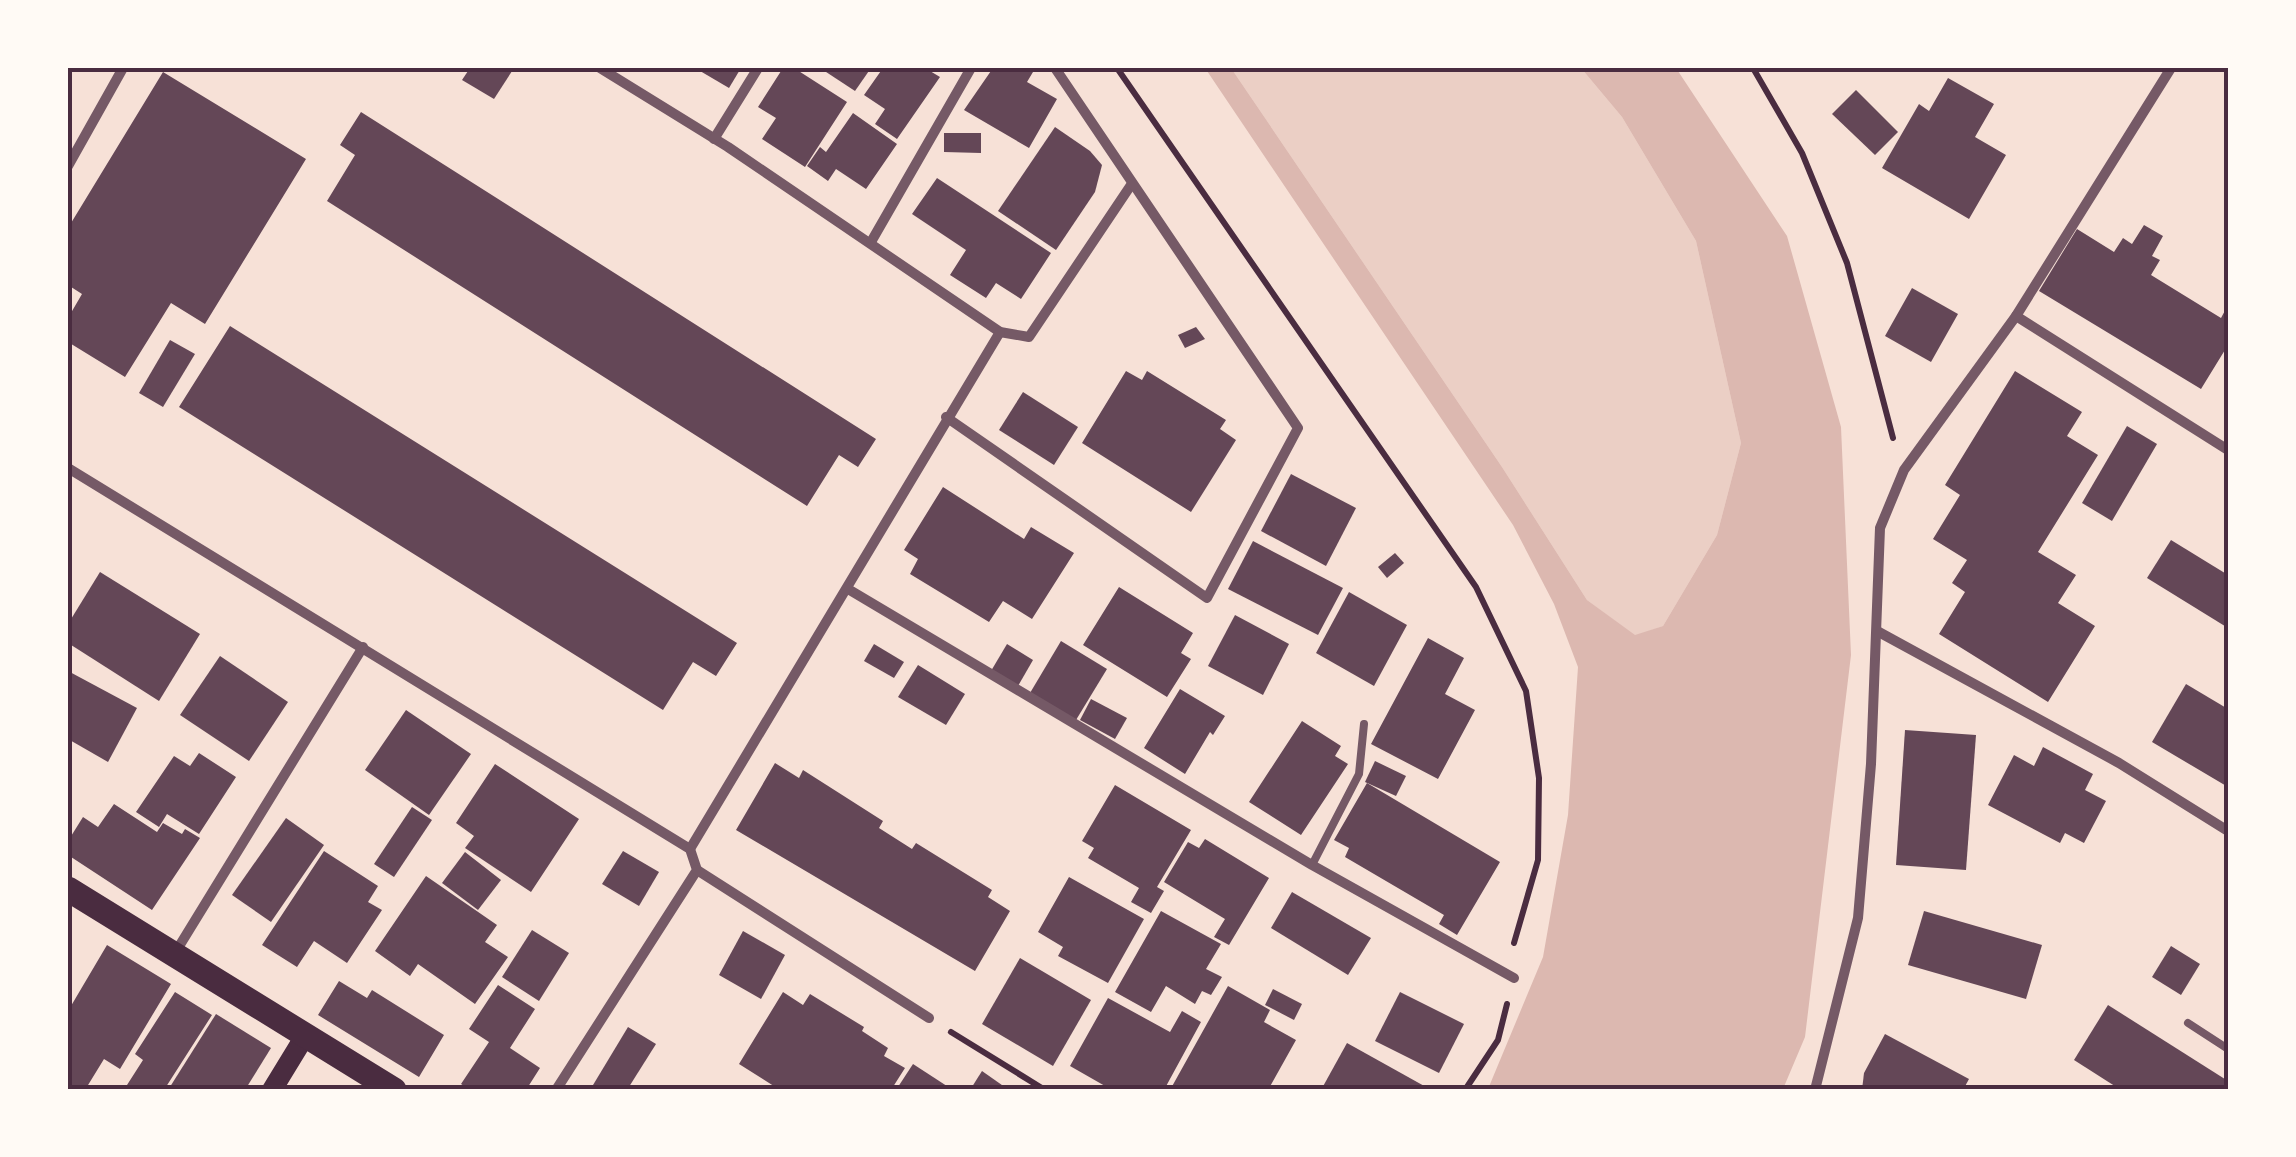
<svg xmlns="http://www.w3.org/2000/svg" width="2296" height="1157" viewBox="0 0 2296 1157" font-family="'Asap Condensed',sans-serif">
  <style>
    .green { fill: #ebcfc5 }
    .water { fill: #dcb8b0 }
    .building { fill: #644757 }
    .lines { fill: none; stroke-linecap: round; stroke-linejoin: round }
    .path { stroke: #4a2c40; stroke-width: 6 }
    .service { stroke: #755966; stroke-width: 8 }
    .minor { stroke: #755966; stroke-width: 10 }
    .secondary { stroke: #4a2c40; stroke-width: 20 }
    .primary { stroke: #4a2c40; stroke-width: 25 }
    .neatline { fill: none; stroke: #4a2c40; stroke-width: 4 }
  </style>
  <rect width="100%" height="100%" fill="#f7e1d7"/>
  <polygon class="green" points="1231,68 1581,68 1622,117 1696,241 1741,443 1717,535 1663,626 1635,636 1587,600 1502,467"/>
  <polygon class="water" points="1205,68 1231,68 1502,467 1587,600 1635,635 1663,626 1717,535 1741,443 1696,241 1622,117 1581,68 1676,68 1787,236 1841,427 1851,655 1805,1037 1783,1089 1488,1089 1543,957 1568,815 1578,667 1554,604 1513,525"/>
  <g class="building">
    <polygon points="470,68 514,68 494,99 462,80"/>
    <polygon points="695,68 741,68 729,88"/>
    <polygon points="783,68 794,68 847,102 805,167 762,139 776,118 758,107"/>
    <polygon points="820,68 871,68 855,91"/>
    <polygon points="883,68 925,68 940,77 897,139 875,124 885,109 864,95"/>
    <polygon points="993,68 1025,68 1033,72 1027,82 1057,99 1029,148 964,110"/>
    <polygon points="163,72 306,159 205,324 171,303 125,377 68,342 68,318 82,294 68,285 68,228"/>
    <polygon points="1948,78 1994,104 1975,137 2006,155 1969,219 1882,168 1919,104 1929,111"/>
    <polygon points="1856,90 1898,132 1875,155 1832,114"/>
    <polygon points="361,112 876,439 858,467 839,455 807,506 327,201 355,155 340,145"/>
    <polygon points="853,113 897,144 866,189 836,169 828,181 807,166 820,147 826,152"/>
    <polygon points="1055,127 1090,151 1102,165 1095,192 1056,250 998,211"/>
    <polygon points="944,133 981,133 981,153 944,152"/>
    <polygon points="937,178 1051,253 1021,299 996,283 986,298 950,275 966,250 912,214"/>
    <polygon points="2144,225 2163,236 2152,256 2160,260 2151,275 2221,318 2228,305 2228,345 2201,389 2039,291 2077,229 2114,252 2123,238 2132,244"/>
    <polygon points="1912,288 1958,314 1931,362 1885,336"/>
    <polygon points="230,326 737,643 716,676 693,662 663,710 179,407"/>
    <polygon points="1196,327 1205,339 1185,348 1178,335"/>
    <polygon points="170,340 195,354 163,407 139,393"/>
    <polygon points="1126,371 1142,380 1147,371 1226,420 1220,429 1236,440 1191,512 1082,443"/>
    <polygon points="2015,371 2082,412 2067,436 2098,455 2038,552 2076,575 2058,603 2095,626 2048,702 1939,634 1965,592 1952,583 1967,560 1933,539 1960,495 1945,485"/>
    <polygon points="1023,392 1078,427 1054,465 999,430"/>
    <polygon points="2127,426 2157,444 2112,521 2082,503"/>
    <polygon points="1291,474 1356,508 1326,566 1261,531"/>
    <polygon points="943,487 1024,539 1031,527 1074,553 1032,619 1003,601 989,622 910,574 918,559 904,550"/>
    <polygon points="2171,540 2228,575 2228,628 2147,578"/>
    <polygon points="1253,541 1343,588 1318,635 1228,589"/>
    <polygon points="1395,553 1404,563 1387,578 1378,567"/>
    <polygon points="100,572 200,634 159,701 68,643 68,624"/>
    <polygon points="1119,587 1193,633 1181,653 1191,659 1167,697 1083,645"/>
    <polygon points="1349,592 1407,625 1374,686 1316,653"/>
    <polygon points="1235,615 1289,644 1263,695 1208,666"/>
    <polygon points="1428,638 1464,658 1445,694 1475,710 1438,779 1371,744"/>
    <polygon points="1061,641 1107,669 1076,720 1030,693"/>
    <polygon points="874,644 904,662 894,678 864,661"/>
    <polygon points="1007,644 1033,660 1018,686 991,671"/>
    <polygon points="220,656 288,702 249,761 180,715"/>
    <polygon points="918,665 965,694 946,725 898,697"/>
    <polygon points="68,671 137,708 108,762 68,739"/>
    <polygon points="2186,684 2228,709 2228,787 2152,742"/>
    <polygon points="1180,689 1225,716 1213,735 1210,732 1185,774 1144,748"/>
    <polygon points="1091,699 1127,718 1115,739 1080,720"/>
    <polygon points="406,710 471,754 429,815 365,770"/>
    <polygon points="1302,721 1341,746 1335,756 1348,764 1301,835 1249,802"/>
    <polygon points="1905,730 1976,735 1966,870 1896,865"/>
    <polygon points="2043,747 2093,774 2085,790 2106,801 2084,843 2065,833 2060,843 1988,805 2014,755 2034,766"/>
    <polygon points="199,753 236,777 199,834 167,814 159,827 136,812 174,756 190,766"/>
    <polygon points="1375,761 1406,776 1396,796 1365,782"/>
    <polygon points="775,763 799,778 803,770 883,821 879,828 912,849 916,843 992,890 988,897 1010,911 975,971 736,830"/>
    <polygon points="495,764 579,819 531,892 465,848 474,836 456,823"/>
    <polygon points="1367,783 1500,862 1457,935 1439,924 1444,915 1345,857 1349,848 1334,840"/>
    <polygon points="1115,785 1191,830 1157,887 1164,891 1151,913 1131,902 1139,888 1088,858 1094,848 1082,841"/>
    <polygon points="114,804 157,832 163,823 182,834 185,829 200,838 152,910 68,855 68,841 83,817 98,827"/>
    <polygon points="412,807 432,820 394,877 374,864"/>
    <polygon points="286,818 324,845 271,922 232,895"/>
    <polygon points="1205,839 1269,878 1229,945 1214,937 1225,919 1164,882 1188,842 1199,848"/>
    <polygon points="324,851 378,886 368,902 382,910 347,963 314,941 297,967 262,945"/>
    <polygon points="623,851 659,872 639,906 602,884"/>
    <polygon points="465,852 501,880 478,910 442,883"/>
    <polygon points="426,876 497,925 485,942 508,957 475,1004 418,964 410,976 375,951"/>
    <polygon points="1069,877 1144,919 1108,983 1058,956 1063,947 1038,932"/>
    <polygon points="1292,892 1371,938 1348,975 1271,928"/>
    <polygon points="1161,911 1221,944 1206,969 1222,977 1211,995 1202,991 1195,1004 1166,986 1151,1012 1115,992"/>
    <polygon points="1924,911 2042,945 2026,999 1908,965"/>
    <polygon points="532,930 569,953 539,1001 502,977"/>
    <polygon points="743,931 785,955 761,999 719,975"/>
    <polygon points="107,945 171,984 120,1069 104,1059 85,1090 68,1090 68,1011"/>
    <polygon points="2171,946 2200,964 2181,995 2152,977"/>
    <polygon points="1020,958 1091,1000 1053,1066 982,1024"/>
    <polygon points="339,981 367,998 372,990 444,1035 419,1077 318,1015"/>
    <polygon points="498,985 535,1009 510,1048 540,1068 526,1090 470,1090 461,1084 489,1042 469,1029"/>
    <polygon points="1228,986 1270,1010 1264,1022 1296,1040 1268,1090 1170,1090"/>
    <polygon points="1273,989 1302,1004 1294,1020 1265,1005"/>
    <polygon points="175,992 212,1015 164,1090 133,1090 127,1085 143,1060 135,1054"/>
    <polygon points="783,992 803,1005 810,994 864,1027 862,1031 888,1048 884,1056 905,1068 891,1090 780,1090 739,1064"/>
    <polygon points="1400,992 1464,1024 1439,1073 1375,1041"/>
    <polygon points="1108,998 1170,1032 1182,1011 1201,1022 1164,1090 1112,1090 1070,1066"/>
    <polygon points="2108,1005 2228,1081 2228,1090 2121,1090 2074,1060"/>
    <polygon points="216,1014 271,1048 245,1090 168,1090"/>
    <polygon points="628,1027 656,1044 627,1090 590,1090"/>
    <polygon points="1885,1034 1969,1079 1963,1090 1862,1090 1864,1073"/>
    <polygon points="1347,1043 1426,1087 1425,1090 1321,1090"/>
    <polygon points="913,1064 953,1090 896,1090"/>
    <polygon points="982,1071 1009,1090 970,1090"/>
  </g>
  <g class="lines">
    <g class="path">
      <polyline points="1117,68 1476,587 1526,691 1539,778 1538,860 1514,943"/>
      <polyline points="1753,68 1802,153 1847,263 1893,438"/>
      <polyline points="951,1032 1045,1090"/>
      <polyline points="1465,1090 1498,1040 1507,1004"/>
    </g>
    <g class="service">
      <polyline points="1312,865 1359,774 1364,724"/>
      <polyline points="2188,1023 2228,1049"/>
    </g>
    <g class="minor">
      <polyline points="600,68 728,147 1000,332 1029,337 1131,185"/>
      <polyline points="714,139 758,68"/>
      <polyline points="68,166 123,68"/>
      <polyline points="871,242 971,68"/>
      <polyline points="2016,316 2228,450"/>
      <polyline points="946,417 1207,598 1298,428 1055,68"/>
      <polyline points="68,468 690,849 697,870 556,1090"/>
      <polyline points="848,589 1312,865 1514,978"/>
      <polyline points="1877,631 2119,763 2228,831"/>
      <polyline points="690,849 1000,332"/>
      <polyline points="697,870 929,1018"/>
      <polyline points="175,953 363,647"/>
      <polyline points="1815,1090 1858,918 1871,764 1880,528 1904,470 2016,316 2171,68"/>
    </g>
    <polyline class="secondary" points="272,1090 305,1036"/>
    <polyline class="primary" points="68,889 394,1090"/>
  </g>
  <rect width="2296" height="1157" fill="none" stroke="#fffaf5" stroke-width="140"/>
  <rect x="70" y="70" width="2156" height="1017" class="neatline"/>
</svg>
